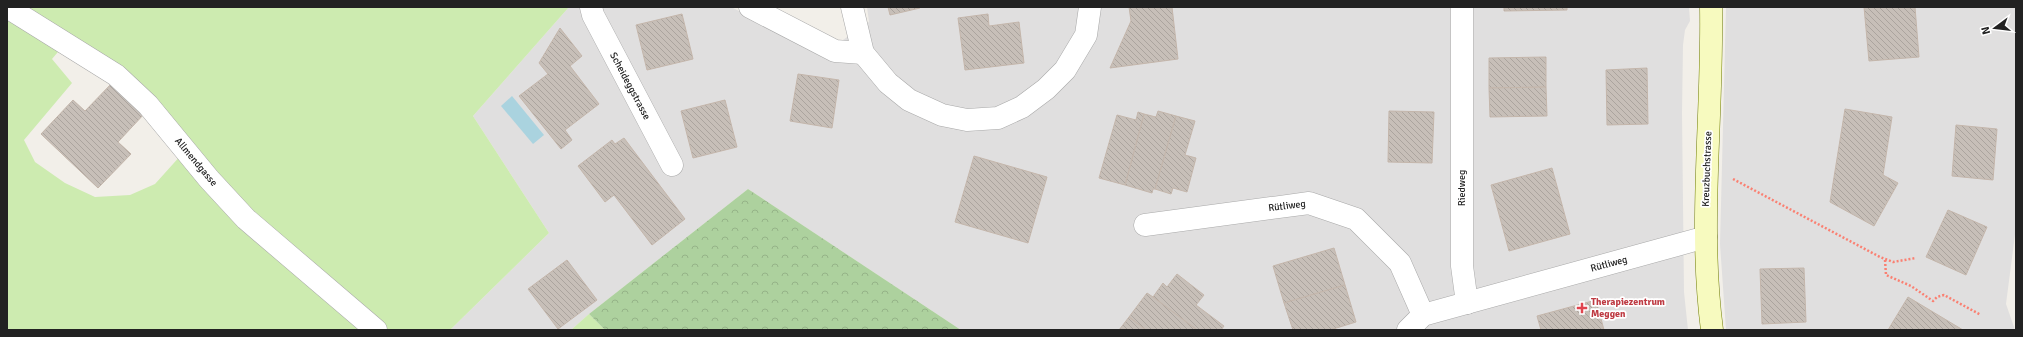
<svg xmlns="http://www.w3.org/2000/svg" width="2023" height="337" viewBox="0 0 2023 337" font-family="Signika,sans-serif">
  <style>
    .residential { fill: #e0dfdf }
    .grass { fill: #cdebb0 }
    .forest { fill: url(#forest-crowns) }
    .water { fill: #aad3df }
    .building { fill: url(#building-back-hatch); stroke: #c4b6ab }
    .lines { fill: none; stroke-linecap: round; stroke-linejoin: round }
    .street-casing { stroke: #a9a9a9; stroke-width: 23 }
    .secondary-casing { stroke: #707d05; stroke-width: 23 }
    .path { stroke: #fa8072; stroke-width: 2.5; stroke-dasharray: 2 2; stroke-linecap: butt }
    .street { stroke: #fff; stroke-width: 22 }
    .secondary { stroke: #f7fabf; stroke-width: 22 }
    .health-dot { fill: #e0444e; stroke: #fff; stroke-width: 1.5 }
    .labels { text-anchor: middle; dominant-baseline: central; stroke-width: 3.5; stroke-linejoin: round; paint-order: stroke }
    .street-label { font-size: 10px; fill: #222; stroke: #fff }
    .health-label { font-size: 10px; font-weight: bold; fill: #be3a42; stroke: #fff; text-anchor: start }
  </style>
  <defs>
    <pattern id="forest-crowns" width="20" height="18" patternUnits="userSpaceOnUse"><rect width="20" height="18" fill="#add19e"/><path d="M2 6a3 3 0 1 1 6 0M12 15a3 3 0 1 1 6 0" fill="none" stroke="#95b388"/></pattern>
    <pattern id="building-back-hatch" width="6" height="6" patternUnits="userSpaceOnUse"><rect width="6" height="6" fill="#c7bfb8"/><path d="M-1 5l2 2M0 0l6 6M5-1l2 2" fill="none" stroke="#aba49e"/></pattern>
  </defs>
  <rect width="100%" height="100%" fill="#f2efe9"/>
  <g class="residential">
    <polygon points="569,7 731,7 824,53 869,22 867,7 1689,7 1690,21 1685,30 1683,45 1682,113 1684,292 1688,330 961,330 748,189 589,314 571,330 450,330 549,233 473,116"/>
    <polygon points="1726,7 2016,7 2016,227 2006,304 2015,330 1726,330 1720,244"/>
  </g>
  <g class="grass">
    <polygon points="20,7 569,7 473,116 549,233 450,330 385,330 264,227 208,167"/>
    <polygon points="7,13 63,46 52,59 72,83 24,140 35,162 65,183 95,197 130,195 155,184 182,154 364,330 7,330"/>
    <polygon points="589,314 605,330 571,330"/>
  </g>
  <polygon class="forest" points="748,189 961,330 605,330 589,314"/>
  <polygon class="water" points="512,96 544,135 533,144 501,106"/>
  <g class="building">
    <polygon points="888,7 920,7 920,8 890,15"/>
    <polygon points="1129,7 1172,7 1178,59 1110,68 1131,21"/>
    <polygon points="1504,7 1567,7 1567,10 1504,11"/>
    <polygon points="1864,7 1915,7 1919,57 1869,61"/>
    <polygon points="682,14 693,59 647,70 636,25"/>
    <polygon points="988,14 989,26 1019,22 1024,63 965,70 958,18"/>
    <polygon points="560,28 582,56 570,66 599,104 565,130 572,140 561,149 519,96 548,74 539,63"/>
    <polygon points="1546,57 1546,87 1489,88 1489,58"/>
    <polygon points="1647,68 1648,124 1607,125 1606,70"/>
    <polygon points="798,74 839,80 832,128 790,121"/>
    <polygon points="113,82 145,113 118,142 131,154 98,188 41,134 73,100 85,111"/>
    <polygon points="1546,87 1547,116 1490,117 1489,88"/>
    <polygon points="725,100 737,147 693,158 681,111"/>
    <polygon points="1845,109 1892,117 1883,175 1898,183 1874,226 1830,202"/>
    <polygon points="1158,111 1176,116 1155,189 1153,189 1152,193 1125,185 1144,114 1156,117"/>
    <polygon points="1389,111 1434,112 1432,163 1388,162"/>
    <polygon points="1138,112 1144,114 1125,185 1099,178 1117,115 1136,120"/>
    <polygon points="1176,116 1195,121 1185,155 1196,158 1187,192 1173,188 1171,194 1155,189"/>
    <polygon points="1956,125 1997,129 1993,180 1952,176"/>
    <polygon points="624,138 685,219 652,245 614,195 605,202 578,166 612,140 615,144"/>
    <polygon points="974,156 1047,177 1028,243 955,222"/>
    <polygon points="1552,168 1570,234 1509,251 1491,185"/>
    <polygon points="1948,210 1987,227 1966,275 1926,257"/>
    <polygon points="1334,248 1345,285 1284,303 1273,266"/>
    <polygon points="567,260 597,300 558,329 528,289"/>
    <polygon points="1804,268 1806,322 1762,324 1760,269"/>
    <polygon points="1177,274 1204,295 1196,305 1224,326 1221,330 1197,330 1153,297 1163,283 1167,287"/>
    <polygon points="1345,285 1356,322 1330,330 1293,330 1284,303"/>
    <polygon points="1147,293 1153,297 1197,330 1146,330 1129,317"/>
    <polygon points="1908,297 1963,330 1888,330"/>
    <polygon points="1596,300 1604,330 1541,330 1537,316"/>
    <polygon points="1129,317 1146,330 1119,330"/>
  </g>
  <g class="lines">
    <g class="street-casing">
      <g id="street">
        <polyline points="7,7 116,75 148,105 209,179 246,219 376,330"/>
        <polyline points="591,7 593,15 672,165"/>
        <polyline points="750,7 835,51 863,53"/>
        <polyline points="852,7 863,53 888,83 909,100 942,115 967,120 998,118 1022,107 1046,89 1065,70 1086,35 1090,7"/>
        <polyline points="1462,7 1462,266 1467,303"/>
        <polyline points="1145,225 1309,203 1356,219 1400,263 1423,315"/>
        <polyline points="1408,330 1423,315 1706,237"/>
      </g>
    </g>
    <g class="secondary-casing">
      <path id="secondary" d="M1711,7C1713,115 1698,223 1712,330"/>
    </g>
    <g class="path">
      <polyline points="1733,179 1880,257 1893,262 1916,258"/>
      <polyline points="1885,260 1886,275 1911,286 1933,301 1937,297 1944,295 1981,315"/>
    </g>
    <use href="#street" class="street"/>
    <use href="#secondary" class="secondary"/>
  </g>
  <path class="health-dot" d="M1580 302h4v4h4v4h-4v4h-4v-4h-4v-4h4z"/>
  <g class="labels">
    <g class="street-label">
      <text transform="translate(630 86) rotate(62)">Scheideggstrasse</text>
      <text transform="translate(196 162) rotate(50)">Allmendgasse</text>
      <text transform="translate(1707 169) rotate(-88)">Kreuzbuchstrasse</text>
      <text transform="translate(1462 188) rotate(-90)">Riedweg</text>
      <text transform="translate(1287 206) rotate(-7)">Rütliweg</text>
      <text transform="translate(1609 264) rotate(-15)">Rütliweg</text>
    </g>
    <g class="health-label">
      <text x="1591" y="302">Therapiezentrum<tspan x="1591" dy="12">Meggen</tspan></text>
    </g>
  </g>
  <rect width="2023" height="337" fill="none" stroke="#222222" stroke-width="16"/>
  <g transform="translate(1995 28) rotate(255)" stroke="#ffffff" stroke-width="3" paint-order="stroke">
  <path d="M0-3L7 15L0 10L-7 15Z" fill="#222222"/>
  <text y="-6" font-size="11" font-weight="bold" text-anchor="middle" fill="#222222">N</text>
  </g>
</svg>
